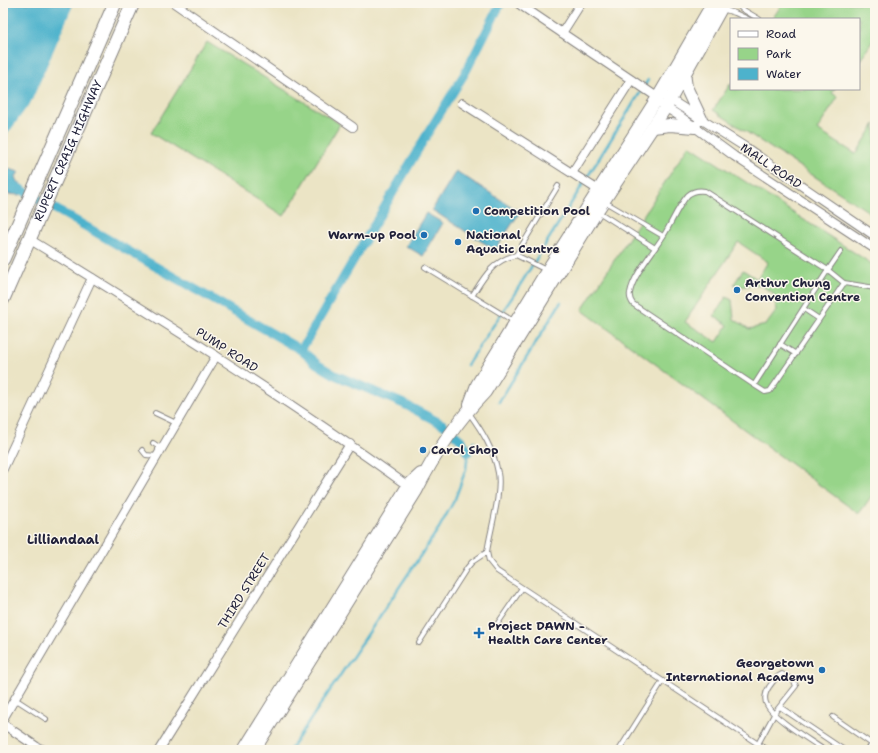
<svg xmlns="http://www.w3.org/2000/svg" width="878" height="753" viewBox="0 0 878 753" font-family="'Shantell Sans',sans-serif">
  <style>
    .green { fill: #97d489; stroke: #5c7b62; fill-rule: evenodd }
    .water { fill: #4db2cc; stroke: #386a84 }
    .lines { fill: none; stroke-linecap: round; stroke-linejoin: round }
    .stream { stroke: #4db2cc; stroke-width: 2.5 }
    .canal { stroke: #4db2cc; stroke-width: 9 }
    .lane-casing { stroke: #868380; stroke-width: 6 }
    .street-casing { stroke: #868380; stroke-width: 10 }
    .secondary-casing { stroke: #868380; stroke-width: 14 }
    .primary-casing { stroke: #868380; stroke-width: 15 }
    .lane { stroke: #fff; stroke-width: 4 }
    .street { stroke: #fff; stroke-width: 8 }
    .secondary { stroke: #fff; stroke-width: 12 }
    .primary { stroke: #fff; stroke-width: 13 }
    .poi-dot { fill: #1f6fb2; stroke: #fbf7ec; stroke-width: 1.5 }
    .labels { text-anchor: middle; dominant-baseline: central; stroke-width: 3; stroke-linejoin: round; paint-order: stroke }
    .street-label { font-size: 12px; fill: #22223b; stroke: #fbf7ec }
    .poi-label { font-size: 12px; font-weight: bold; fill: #22223b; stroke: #fbf7ec; text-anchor: start }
    .neighbourhood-label { font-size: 13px; font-weight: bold; fill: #22223b; stroke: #fbf7ec }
  </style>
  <rect width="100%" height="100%" fill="#fbf7ec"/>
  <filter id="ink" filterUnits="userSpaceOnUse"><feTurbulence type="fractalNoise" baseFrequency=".025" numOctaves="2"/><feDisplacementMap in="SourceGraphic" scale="8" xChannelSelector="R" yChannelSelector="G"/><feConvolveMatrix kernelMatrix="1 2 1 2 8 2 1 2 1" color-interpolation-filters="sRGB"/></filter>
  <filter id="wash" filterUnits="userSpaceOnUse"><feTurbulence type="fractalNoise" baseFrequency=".012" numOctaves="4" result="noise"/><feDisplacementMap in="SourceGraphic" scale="16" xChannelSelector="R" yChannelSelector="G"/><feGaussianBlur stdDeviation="0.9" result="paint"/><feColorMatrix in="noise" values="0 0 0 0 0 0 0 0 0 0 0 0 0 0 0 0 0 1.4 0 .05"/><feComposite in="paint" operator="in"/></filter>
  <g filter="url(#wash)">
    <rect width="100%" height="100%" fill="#ebe4c5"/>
    <g class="green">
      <polygon points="783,3 875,3 875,37 859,62 859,19 772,19"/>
      <polygon points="207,42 340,124 284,216 151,133"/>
      <polygon points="731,83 731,89 835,89 832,93 838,97 817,130 856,154 875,124 875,216 713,110"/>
      <path d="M689,145L875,266V491L859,514L582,310ZM738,242L768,262L757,279L743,270L734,284L740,287L759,284L773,293L777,310L766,325L749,329L734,319L732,300L726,297L714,316L728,325L717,342L685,322Z"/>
    </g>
    <g class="water">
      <polygon points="3,3 69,3 28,98 3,133"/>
      <polygon points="9,169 19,172 15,178 24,188 20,195 6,194 3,196 3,173"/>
      <polygon points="456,171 520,212 495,250 432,210"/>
      <polygon points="426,213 443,223 423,256 406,246"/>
    </g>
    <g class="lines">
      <g class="stream">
        <polyline points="467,365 515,293 648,80"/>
        <polyline points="499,402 561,302"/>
        <polyline points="290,750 439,528 455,499 466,469 468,452 474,441"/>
      </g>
      <g class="canal">
        <polyline points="3,133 28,98 69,3"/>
        <polyline points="3,179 301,350 317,364 335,375 404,404 444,425 462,441 468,452"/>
        <polyline points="301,350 426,136 465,73 501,3"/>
      </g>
    </g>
  </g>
  <g filter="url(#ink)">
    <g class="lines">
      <g class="lane-casing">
        <g id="lane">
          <polyline points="736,3 742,9 759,19"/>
          <polyline points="722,9 735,13 748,19"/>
          <polyline points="605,202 663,236"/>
          <polyline points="597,211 655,248"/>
          <polyline points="516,255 558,186"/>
          <polyline points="425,267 515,322"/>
          <polyline points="844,283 875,288"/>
          <path d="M472,296C484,277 492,261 516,255L546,270"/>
          <polyline points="804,309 819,319"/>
          <polyline points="780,344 796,354"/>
          <path d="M754,385L765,392L770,391L844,283L828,270L705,191C699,190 693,191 688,195C678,206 672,222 664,235C654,251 633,275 630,293C629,297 631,301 633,304L754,385L826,273L828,270L841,251"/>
          <polyline points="155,413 176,423"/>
          <path d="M469,413C482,431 494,450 498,473C502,492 490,531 487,552L489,561L497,571L767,750"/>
          <polyline points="153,443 159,447 158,449"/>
          <polyline points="142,450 146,455 156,456"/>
          <polyline points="498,623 522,588"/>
          <polyline points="419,643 467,568 472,562 487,552"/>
          <polyline points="15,699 46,719"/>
          <polyline points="780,707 844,750"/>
          <polyline points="833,717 872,744 868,750"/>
          <path d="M758,744C764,733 770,722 776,711L796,686L794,681L782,674C775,677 773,682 769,687C765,693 764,700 767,705C774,719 810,740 824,750"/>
          <polyline points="619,750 662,682"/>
        </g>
      </g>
      <g class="street-casing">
        <g id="street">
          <polyline points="174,3 353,127"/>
          <polyline points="519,4 657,97"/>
          <polyline points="562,33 581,3"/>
          <polyline points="666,97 745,147 875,236"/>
          <polyline points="462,103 603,193"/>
          <polyline points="662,105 681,117 734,156 875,249"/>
          <polyline points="572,173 631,80"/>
          <path d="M29,239C158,318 286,398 408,486"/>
          <polyline points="3,469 92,278"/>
          <polyline points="3,719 216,356"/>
          <polyline points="3,724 37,747 44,750"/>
          <polyline points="159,750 350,444"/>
        </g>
      </g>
      <g class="secondary-casing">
        <g id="secondary">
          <polyline points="684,73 686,87 701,119"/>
          <polyline points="653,127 670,125 695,127"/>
          <polyline points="470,404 477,385 547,271 660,94 713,3"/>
          <polyline points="244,750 408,486 421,474"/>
          <path d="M254,750L416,491C434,455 457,421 485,392L597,211L666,107L724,3"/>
        </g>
      </g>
      <g class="primary-casing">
        <g id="primary">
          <polyline points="3,259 115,3"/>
          <path id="s1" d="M3,299L133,3"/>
        </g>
      </g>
      <use href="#lane" class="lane"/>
      <use href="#street" class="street"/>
      <use href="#secondary" class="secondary"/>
      <use href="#primary" class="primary"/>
    </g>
  </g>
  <g class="poi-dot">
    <circle cx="476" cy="211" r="4"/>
    <circle cx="424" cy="235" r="4"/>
    <circle cx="458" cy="242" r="4"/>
    <circle cx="737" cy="290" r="4"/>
    <circle cx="423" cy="450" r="4"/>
    <path d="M477 627h4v4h4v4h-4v4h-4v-4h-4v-4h4z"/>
    <circle cx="822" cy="670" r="4"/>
  </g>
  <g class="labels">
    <g class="street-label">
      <text stroke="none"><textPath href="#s1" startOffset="162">RUPERT CRAIG HIGHWAY</textPath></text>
      <text transform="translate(771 166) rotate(34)">MALL ROAD</text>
      <text transform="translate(227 350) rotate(33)">PUMP ROAD</text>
      <text transform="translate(244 591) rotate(-58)">THIRD STREET</text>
    </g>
    <g class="poi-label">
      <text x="484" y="211">Competition Pool</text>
      <text x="416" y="235" text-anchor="end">Warm-up Pool</text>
      <text x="466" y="235">National<tspan x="466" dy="14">Aquatic Centre</tspan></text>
      <text x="745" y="283">Arthur Chung<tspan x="745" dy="14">Convention Centre</tspan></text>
      <text x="431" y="450">Carol Shop</text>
      <text x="488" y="626">Project DAWN -<tspan x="488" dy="14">Health Care Center</tspan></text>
      <text x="814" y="663" text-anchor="end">Georgetown<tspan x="814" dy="14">International Academy</tspan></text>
    </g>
    <g class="neighbourhood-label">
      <text x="63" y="539">Lilliandaal</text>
    </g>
  </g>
  <rect width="878" height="753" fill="none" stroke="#fbf7ec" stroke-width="16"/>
  <rect x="730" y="18" width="130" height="72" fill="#fbf7ec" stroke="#a4a2a5"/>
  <rect x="738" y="31" width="20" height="6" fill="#ffffff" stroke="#a4a2a5"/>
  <text x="766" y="38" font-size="12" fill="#22223b">Road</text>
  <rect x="738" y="48" width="20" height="12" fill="#97d489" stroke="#a4a2a5"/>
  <text x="766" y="58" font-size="12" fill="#22223b">Park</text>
  <rect x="738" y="68" width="20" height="12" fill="#4db2cc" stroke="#a4a2a5"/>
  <text x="766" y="78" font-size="12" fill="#22223b">Water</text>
</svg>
